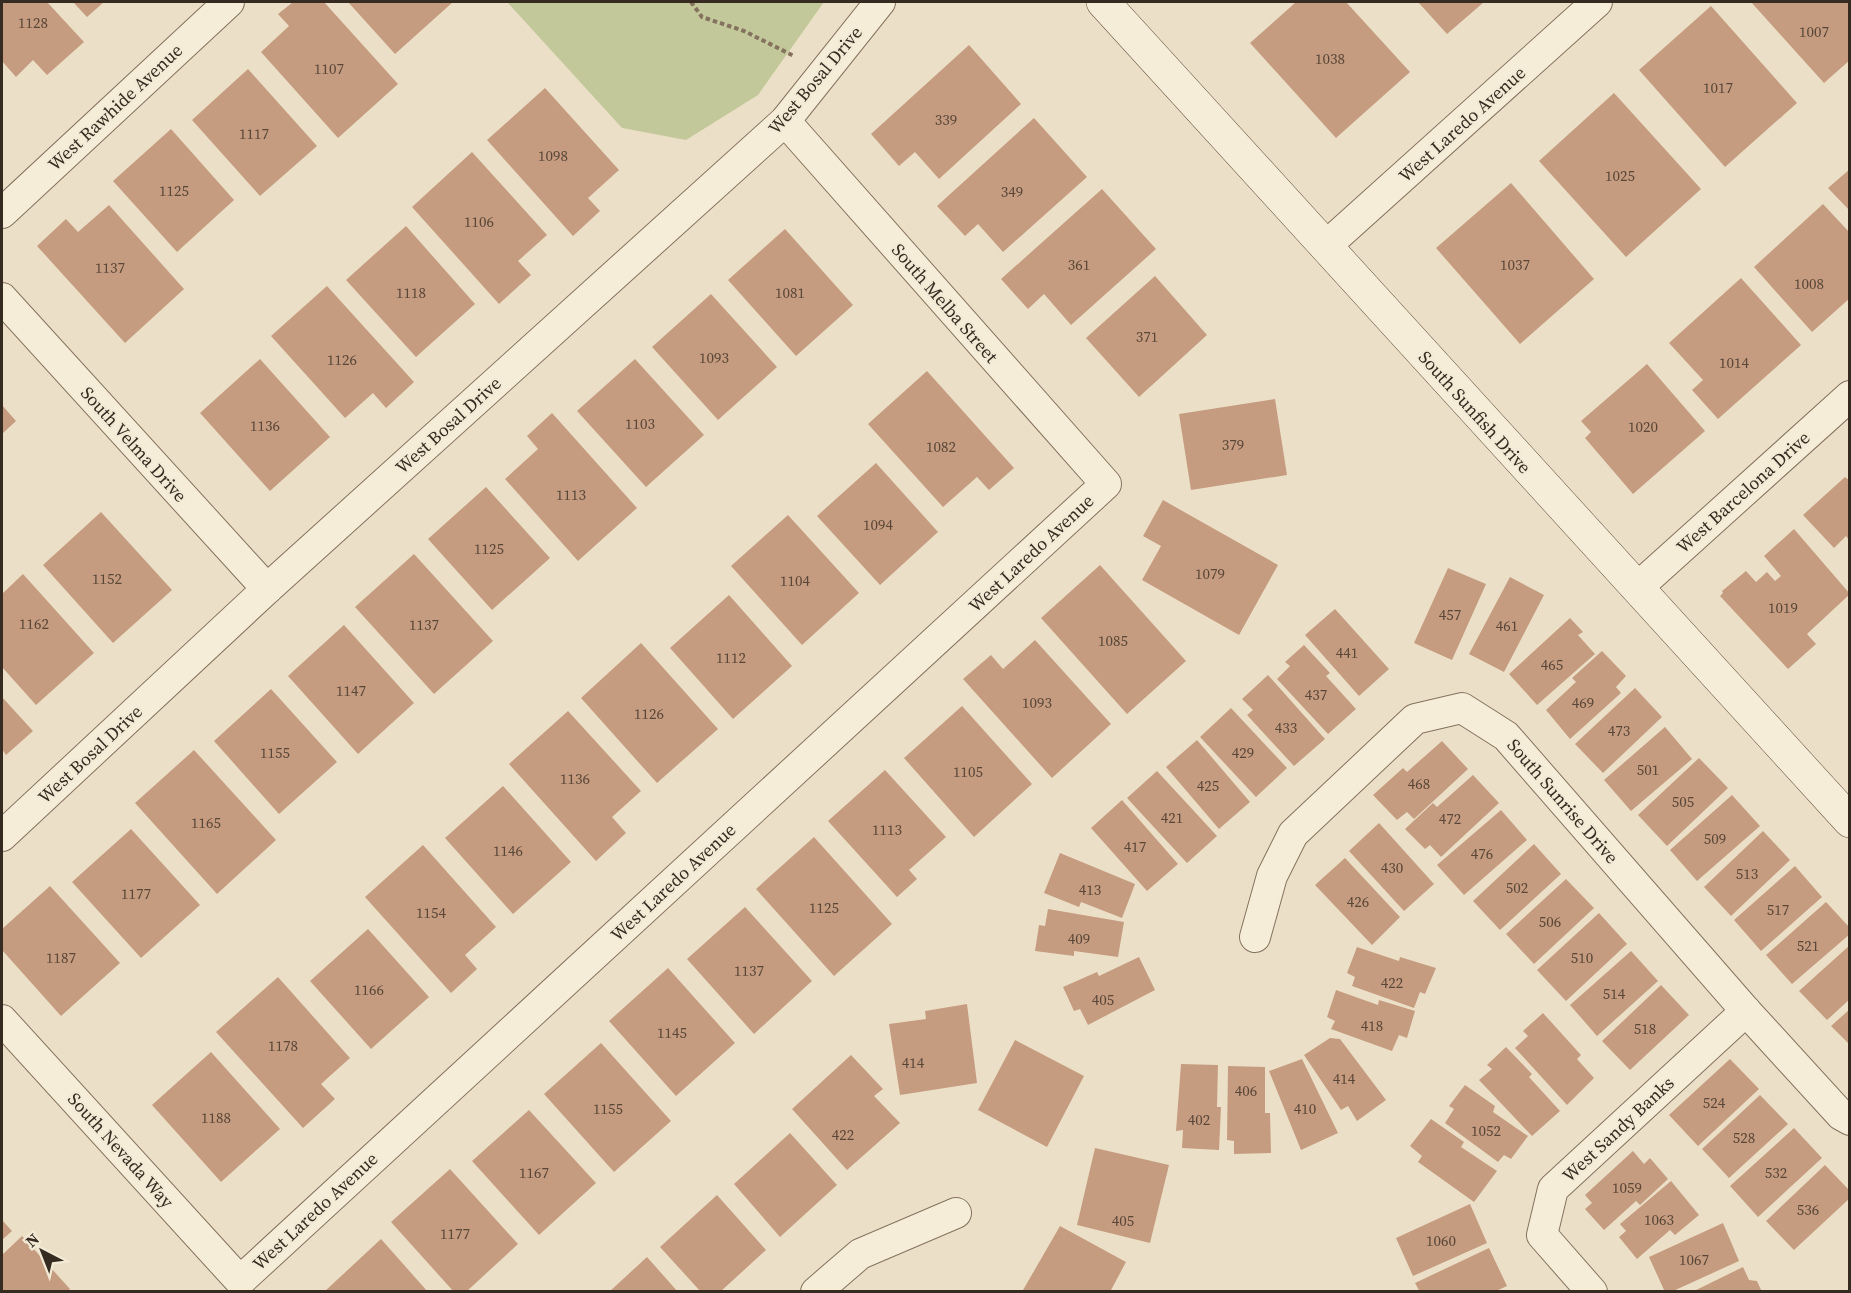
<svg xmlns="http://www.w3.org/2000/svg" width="1851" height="1293" viewBox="0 0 1851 1293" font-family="'Source Serif 4',serif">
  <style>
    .green { fill: #c3c89b }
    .building { fill: #c69c80 }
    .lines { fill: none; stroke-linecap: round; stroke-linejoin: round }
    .street-casing { stroke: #85725e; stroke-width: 32 }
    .secondary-casing { stroke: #675341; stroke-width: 34 }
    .path { stroke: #85725e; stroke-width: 4; stroke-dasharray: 4.5 3; stroke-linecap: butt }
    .street { stroke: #f6edd9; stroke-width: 30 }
    .secondary { stroke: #f6edd9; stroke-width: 33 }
    .labels { text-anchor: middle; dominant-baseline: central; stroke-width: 4.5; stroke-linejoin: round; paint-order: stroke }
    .number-label { font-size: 15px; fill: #5a4738 }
    .street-label { font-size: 18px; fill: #362b20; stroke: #f3ead6 }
  </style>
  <rect width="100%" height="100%" fill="#ebe0c7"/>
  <polygon class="green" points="507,2 824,2 758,95 686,140 622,128"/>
  <g class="building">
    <polygon points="2,2 47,2 84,42 47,75 33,60 16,77 2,61"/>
    <polygon points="73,2 104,2 87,17"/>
    <polygon points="293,2 324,2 398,84 338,138 261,52 289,26 278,14"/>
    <polygon points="348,2 453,2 395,54"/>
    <polygon points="1296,2 1346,2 1410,72 1336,138 1250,43"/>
    <polygon points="1418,2 1484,2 1447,34"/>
    <polygon points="1751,2 1850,2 1850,60 1824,83"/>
    <polygon points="1711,6 1797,103 1725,167 1639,70"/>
    <polygon points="969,45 1021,104 939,179 915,152 899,166 871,134"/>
    <polygon points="248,69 317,146 260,196 192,120"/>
    <polygon points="545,88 619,170 588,198 600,211 573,236 487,140"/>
    <polygon points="1614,93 1701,189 1626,257 1539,161"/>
    <polygon points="1034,118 1087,177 1003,252 978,224 965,236 937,206"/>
    <polygon points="171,129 234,200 177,252 113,181"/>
    <polygon points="472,152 547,235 518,261 531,275 499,304 412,207"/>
    <polygon points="1850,169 1850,211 1828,188"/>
    <polygon points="1511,183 1594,279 1520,344 1436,248"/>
    <polygon points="1102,189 1156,249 1071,325 1044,294 1028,309 1001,279"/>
    <polygon points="1823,204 1850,233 1850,298 1812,332 1754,267"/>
    <polygon points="109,205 184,289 125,343 37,246 66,219 78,232"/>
    <polygon points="406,226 475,304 416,357 346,280"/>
    <polygon points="785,229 853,305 796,356 728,280"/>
    <polygon points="1155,276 1207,335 1139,397 1086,338"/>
    <polygon points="1741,278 1801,345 1718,419 1692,390 1703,380 1669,343"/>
    <polygon points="327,286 414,382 386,408 373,393 345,418 271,336"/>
    <polygon points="711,294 777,367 718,420 652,347"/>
    <polygon points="260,359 330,437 270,491 200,413"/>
    <polygon points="635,359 704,435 646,487 577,411"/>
    <polygon points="1647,364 1705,431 1633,494 1585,438 1591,432 1581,421"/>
    <polygon points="927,371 1014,468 989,490 977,477 943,507 868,424"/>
    <polygon points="1275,399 1287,475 1191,490 1179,414"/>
    <polygon points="2,405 16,421 2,434"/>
    <polygon points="552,413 637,508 578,561 505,479 538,449 527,436"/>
    <polygon points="876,463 938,532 880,585 817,516"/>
    <polygon points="1845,477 1850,481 1850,541 1846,536 1834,548 1803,515"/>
    <polygon points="486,487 550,558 492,610 428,539"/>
    <polygon points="1163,500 1278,565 1239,635 1142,580 1161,546 1143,536"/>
    <polygon points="101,512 172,590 113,643 43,565"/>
    <polygon points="788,515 859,593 802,645 731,566"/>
    <polygon points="1794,529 1850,594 1807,634 1816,644 1788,669 1720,596 1723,593 1722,591 1746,571 1756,582 1767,572 1775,581 1781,576 1764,556"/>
    <polygon points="414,554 493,641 434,694 355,607"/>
    <polygon points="1100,565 1186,661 1127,714 1041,618"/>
    <polygon points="1448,568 1486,584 1452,660 1414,643"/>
    <polygon points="23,574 94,653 36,705 2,667 2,594"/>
    <polygon points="1510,577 1544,595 1504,672 1469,654"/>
    <polygon points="729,595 792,666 733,719 670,648"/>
    <polygon points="1335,609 1389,669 1359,696 1305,635"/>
    <polygon points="1570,618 1583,632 1578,635 1595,654 1537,705 1509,674"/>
    <polygon points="344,625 414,703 358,754 288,676"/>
    <polygon points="1035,640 1111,724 1052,778 963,679 991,655 1003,669"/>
    <polygon points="641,643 718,729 657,783 581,698"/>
    <polygon points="1304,645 1330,673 1326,676 1356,709 1328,734 1277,679 1290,666 1285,662"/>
    <polygon points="1602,651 1626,676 1616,687 1621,693 1570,739 1546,710 1576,682 1572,678"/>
    <polygon points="1268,675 1325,739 1294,766 1247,715 1253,710 1242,699"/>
    <polygon points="1635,688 1662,717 1603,773 1575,744"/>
    <polygon points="271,689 337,762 279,814 214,741"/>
    <polygon points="2,697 33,731 6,755 2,749"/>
    <polygon points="962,706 1032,784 974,837 904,758"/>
    <polygon points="1231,708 1287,768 1256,797 1200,737"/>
    <polygon points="568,711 641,791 612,817 626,833 596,861 509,764"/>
    <polygon points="1665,727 1692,759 1631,811 1604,780"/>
    <polygon points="1197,740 1250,802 1219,829 1166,767"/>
    <polygon points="1442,741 1468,769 1414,819 1407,812 1397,820 1373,795 1403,768 1407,772"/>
    <polygon points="194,750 276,840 217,894 135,803"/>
    <polygon points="1699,758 1728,788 1667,846 1638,815"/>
    <polygon points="885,770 946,837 909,870 917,879 897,897 828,821"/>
    <polygon points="1157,771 1217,836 1187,863 1127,798"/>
    <polygon points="1473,775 1499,803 1441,857 1430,845 1425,849 1405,829 1433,803 1437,807"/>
    <polygon points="503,786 571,862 513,914 445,838"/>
    <polygon points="1732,795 1760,826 1697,881 1670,850"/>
    <polygon points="1122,800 1178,864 1147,891 1091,828"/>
    <polygon points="1501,810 1527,840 1464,895 1437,865"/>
    <polygon points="1379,823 1434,884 1404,911 1349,851"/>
    <polygon points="131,829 200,905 141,958 72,882"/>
    <polygon points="1763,831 1790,860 1731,916 1704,887"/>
    <polygon points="814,837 892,924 834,976 756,889"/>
    <polygon points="1534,844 1561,874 1500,930 1473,901"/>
    <polygon points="423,845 496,927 465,955 477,969 451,993 365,897"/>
    <polygon points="1060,853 1135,884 1122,918 1081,902 1079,907 1044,893"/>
    <polygon points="1345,858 1400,917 1372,945 1315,885"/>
    <polygon points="1795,866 1822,897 1761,951 1734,920"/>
    <polygon points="1566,879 1594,908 1534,964 1506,934"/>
    <polygon points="50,886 120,963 61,1016 2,950 2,929"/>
    <polygon points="1826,902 1850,928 1850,934 1792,984 1766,955"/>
    <polygon points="745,907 812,981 754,1034 687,959"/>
    <polygon points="1048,909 1124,922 1118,957 1074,951 1074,956 1035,951 1039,925 1045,926"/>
    <polygon points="1599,913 1627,944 1566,1001 1537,970"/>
    <polygon points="368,929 429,997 371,1049 310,981"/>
    <polygon points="1850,945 1850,999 1827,1020 1799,991"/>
    <polygon points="1357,947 1399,961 1400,957 1436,968 1425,994 1420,992 1414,1008 1352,986 1355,977 1347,973"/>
    <polygon points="1631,951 1658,981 1597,1036 1570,1005"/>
    <polygon points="1139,957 1155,990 1088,1025 1080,1009 1074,1011 1063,987 1097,972 1099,976"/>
    <polygon points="668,968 735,1043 676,1096 609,1021"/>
    <polygon points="278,977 350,1058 321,1084 335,1099 303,1128 216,1032"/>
    <polygon points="1661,985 1689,1015 1630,1070 1602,1041"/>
    <polygon points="1336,990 1378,1005 1379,1000 1415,1011 1407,1038 1399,1035 1392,1051 1331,1029 1335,1021 1327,1017"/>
    <polygon points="967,1004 977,1083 900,1095 889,1024 926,1019 925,1011"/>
    <polygon points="1850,1009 1850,1045 1831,1026"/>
    <polygon points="1543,1013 1581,1055 1577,1059 1594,1078 1567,1105 1515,1048 1528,1036 1523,1031"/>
    <polygon points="1330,1038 1340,1039 1386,1100 1357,1121 1348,1106 1341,1110 1304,1055"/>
    <polygon points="1015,1040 1084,1076 1047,1147 978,1110"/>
    <polygon points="601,1043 671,1121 614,1172 544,1094"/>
    <polygon points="1506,1047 1532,1074 1529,1077 1560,1111 1532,1136 1479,1080 1492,1069 1487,1065"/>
    <polygon points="211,1052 280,1129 221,1182 152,1105"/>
    <polygon points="851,1055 883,1089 874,1096 900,1123 847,1170 792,1109"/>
    <polygon points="1302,1059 1338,1133 1301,1150 1269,1071"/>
    <polygon points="1730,1059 1759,1089 1698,1146 1669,1115"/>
    <polygon points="1181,1064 1218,1065 1217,1107 1221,1107 1219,1150 1182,1148 1183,1130 1176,1131"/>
    <polygon points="1228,1066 1265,1067 1265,1113 1270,1113 1271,1153 1234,1154 1234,1141 1227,1140"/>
    <polygon points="1465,1085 1495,1106 1493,1112 1528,1136 1511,1159 1504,1155 1498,1162 1445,1123 1454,1109 1449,1106"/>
    <polygon points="1760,1095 1788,1124 1729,1178 1702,1149"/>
    <polygon points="529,1110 596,1183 539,1235 472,1161"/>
    <polygon points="1431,1119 1464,1142 1461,1147 1497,1171 1474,1202 1418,1162 1422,1156 1410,1146"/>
    <polygon points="1794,1128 1822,1158 1758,1217 1730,1186"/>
    <polygon points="790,1133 837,1185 780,1237 734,1184"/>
    <polygon points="1095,1148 1169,1165 1150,1243 1077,1225"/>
    <polygon points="1633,1151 1644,1164 1650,1158 1668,1179 1640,1205 1636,1201 1604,1230 1585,1209 1592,1203 1585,1195"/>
    <polygon points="1825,1165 1850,1191 1850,1198 1794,1250 1766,1221"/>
    <polygon points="450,1169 518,1244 466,1292 454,1292 391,1222"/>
    <polygon points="1671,1181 1699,1215 1675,1235 1670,1230 1637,1259 1619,1237 1626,1231 1620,1224"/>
    <polygon points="717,1195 766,1250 720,1292 701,1292 660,1247"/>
    <polygon points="1470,1204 1487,1243 1413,1276 1396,1238"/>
    <polygon points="2,1220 12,1231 2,1240"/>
    <polygon points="1723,1223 1739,1261 1671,1292 1665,1292 1649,1257"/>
    <polygon points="1060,1226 1126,1262 1110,1292 1023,1290"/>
    <polygon points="22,1236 70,1289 67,1292 2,1292 2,1255"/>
    <polygon points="381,1239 428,1292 324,1292"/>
    <polygon points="1489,1248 1507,1286 1494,1292 1420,1292 1415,1283"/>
    <polygon points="647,1257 678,1292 609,1292"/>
    <polygon points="1743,1267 1749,1280 1757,1281 1762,1292 1692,1292"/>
  </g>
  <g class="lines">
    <g class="street-casing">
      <g id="street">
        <polyline points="2,213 229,2"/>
        <polyline points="1326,246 1597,2"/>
        <polyline points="2,298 267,589"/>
        <polyline points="1637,588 1850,396"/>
        <polyline points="2,836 267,589 785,121 880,2"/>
        <polyline points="1255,937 1272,876 1293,834 1415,719 1462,708 1506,736 1746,1011 1841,1115 1850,1120"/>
        <polyline points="2,1020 240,1281 1106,484 785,121"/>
        <polyline points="816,1292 860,1254 956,1213"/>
        <polyline points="1592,1292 1542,1235 1553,1189 1746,1011"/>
      </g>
    </g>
    <g class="secondary-casing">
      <polyline id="secondary" points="1103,2 1850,821"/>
    </g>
    <polyline class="path" points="691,2 702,17 744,31 794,56"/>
    <use href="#street" class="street"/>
    <use href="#secondary" class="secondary"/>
  </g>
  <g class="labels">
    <g class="number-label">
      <text x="33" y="22">1128</text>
      <text x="1814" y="31">1007</text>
      <text x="1330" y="58">1038</text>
      <text x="329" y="68">1107</text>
      <text x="1718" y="87">1017</text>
      <text x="946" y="119">339</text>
      <text x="254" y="133">1117</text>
      <text x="553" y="155">1098</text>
      <text x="1620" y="175">1025</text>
      <text x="174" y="190">1125</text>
      <text x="1012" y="191">349</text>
      <text x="479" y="221">1106</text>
      <text x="1079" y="264">361</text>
      <text x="1515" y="264">1037</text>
      <text x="110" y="267">1137</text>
      <text x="1809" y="283">1008</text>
      <text x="411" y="292">1118</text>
      <text x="790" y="292">1081</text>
      <text x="1147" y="336">371</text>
      <text x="714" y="357">1093</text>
      <text x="342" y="359">1126</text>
      <text x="1734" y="362">1014</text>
      <text x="640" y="423">1103</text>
      <text x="265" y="425">1136</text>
      <text x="1643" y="426">1020</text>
      <text x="1233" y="444">379</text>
      <text x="941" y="446">1082</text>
      <text x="571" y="494">1113</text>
      <text x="878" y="524">1094</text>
      <text x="489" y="548">1125</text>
      <text x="1210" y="573">1079</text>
      <text x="107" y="578">1152</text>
      <text x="795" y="580">1104</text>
      <text x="1783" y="607">1019</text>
      <text x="1450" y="614">457</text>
      <text x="34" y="623">1162</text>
      <text x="424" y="624">1137</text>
      <text x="1507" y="625">461</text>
      <text x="1113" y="640">1085</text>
      <text x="1347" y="652">441</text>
      <text x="731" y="657">1112</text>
      <text x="1552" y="664">465</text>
      <text x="351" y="690">1147</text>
      <text x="1316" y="694">437</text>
      <text x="1037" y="702">1093</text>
      <text x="1583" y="702">469</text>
      <text x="649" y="713">1126</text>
      <text x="1286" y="727">433</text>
      <text x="1619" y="730">473</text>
      <text x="275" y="752">1155</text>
      <text x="1243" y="752">429</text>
      <text x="1648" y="769">501</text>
      <text x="968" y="771">1105</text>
      <text x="575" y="778">1136</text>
      <text x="1419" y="783">468</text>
      <text x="1208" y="785">425</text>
      <text x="1683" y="801">505</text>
      <text x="1172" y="817">421</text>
      <text x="1450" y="818">472</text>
      <text x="206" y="822">1165</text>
      <text x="887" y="829">1113</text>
      <text x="1715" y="838">509</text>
      <text x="1135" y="846">417</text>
      <text x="508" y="850">1146</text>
      <text x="1482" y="853">476</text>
      <text x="1392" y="867">430</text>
      <text x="1747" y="873">513</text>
      <text x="1517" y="887">502</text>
      <text x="1090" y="889">413</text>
      <text x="136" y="893">1177</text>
      <text x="1358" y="901">426</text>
      <text x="824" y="907">1125</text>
      <text x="1778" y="909">517</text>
      <text x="431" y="912">1154</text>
      <text x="1550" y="921">506</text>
      <text x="1079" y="938">409</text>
      <text x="1808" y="945">521</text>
      <text x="61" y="957">1187</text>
      <text x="1582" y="957">510</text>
      <text x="749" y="970">1137</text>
      <text x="1392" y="982">422</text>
      <text x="369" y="989">1166</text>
      <text x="1614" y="993">514</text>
      <text x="1103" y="999">405</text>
      <text x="1372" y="1025">418</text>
      <text x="1645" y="1028">518</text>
      <text x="672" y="1032">1145</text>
      <text x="283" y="1045">1178</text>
      <text x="913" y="1062">414</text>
      <text x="1344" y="1078">414</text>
      <text x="1246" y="1090">406</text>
      <text x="1714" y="1102">524</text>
      <text x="608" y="1108">1155</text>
      <text x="1305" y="1108">410</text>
      <text x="216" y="1117">1188</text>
      <text x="1199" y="1119">402</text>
      <text x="1486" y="1130">1052</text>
      <text x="843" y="1134">422</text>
      <text x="1744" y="1137">528</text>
      <text x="534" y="1172">1167</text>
      <text x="1776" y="1172">532</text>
      <text x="1627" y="1187">1059</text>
      <text x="1808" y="1209">536</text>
      <text x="1659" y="1219">1063</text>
      <text x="1123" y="1220">405</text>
      <text x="455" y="1233">1177</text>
      <text x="1441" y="1240">1060</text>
      <text x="1694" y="1259">1067</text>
    </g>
    <g class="street-label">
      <text transform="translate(815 80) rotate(-50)">West Bosal Drive</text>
      <text transform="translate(115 107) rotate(-43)">West Rawhide Avenue</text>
      <text transform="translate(1462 124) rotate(-42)">West Laredo Avenue</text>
      <text transform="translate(945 303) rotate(49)">South Melba Street</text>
      <text transform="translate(1475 412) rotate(48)">South Sunfish Drive</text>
      <text transform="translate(448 425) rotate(-42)">West Bosal Drive</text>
      <text transform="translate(134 444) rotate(48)">South Velma Drive</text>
      <text transform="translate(1743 492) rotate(-42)">West Barcelona Drive</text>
      <text transform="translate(1031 553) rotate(-43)">West Laredo Avenue</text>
      <text transform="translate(90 754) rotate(-43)">West Bosal Drive</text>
      <text transform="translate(1563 801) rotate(49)">South Sunrise Drive</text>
      <text transform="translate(673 882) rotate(-43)">West Laredo Avenue</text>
      <text transform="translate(1618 1129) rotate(-43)">West Sandy Banks</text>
      <text transform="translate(121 1150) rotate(48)">South Nevada Way</text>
      <text transform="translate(315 1211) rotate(-43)">West Laredo Avenue</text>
    </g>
  </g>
  <rect width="1851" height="1293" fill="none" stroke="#362b20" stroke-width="6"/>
  <g transform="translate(42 1251) rotate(318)" stroke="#f3ead6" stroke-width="4.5" paint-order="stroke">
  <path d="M0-4.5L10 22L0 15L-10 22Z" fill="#362b20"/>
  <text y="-9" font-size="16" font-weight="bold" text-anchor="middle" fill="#362b20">N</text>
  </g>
</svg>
